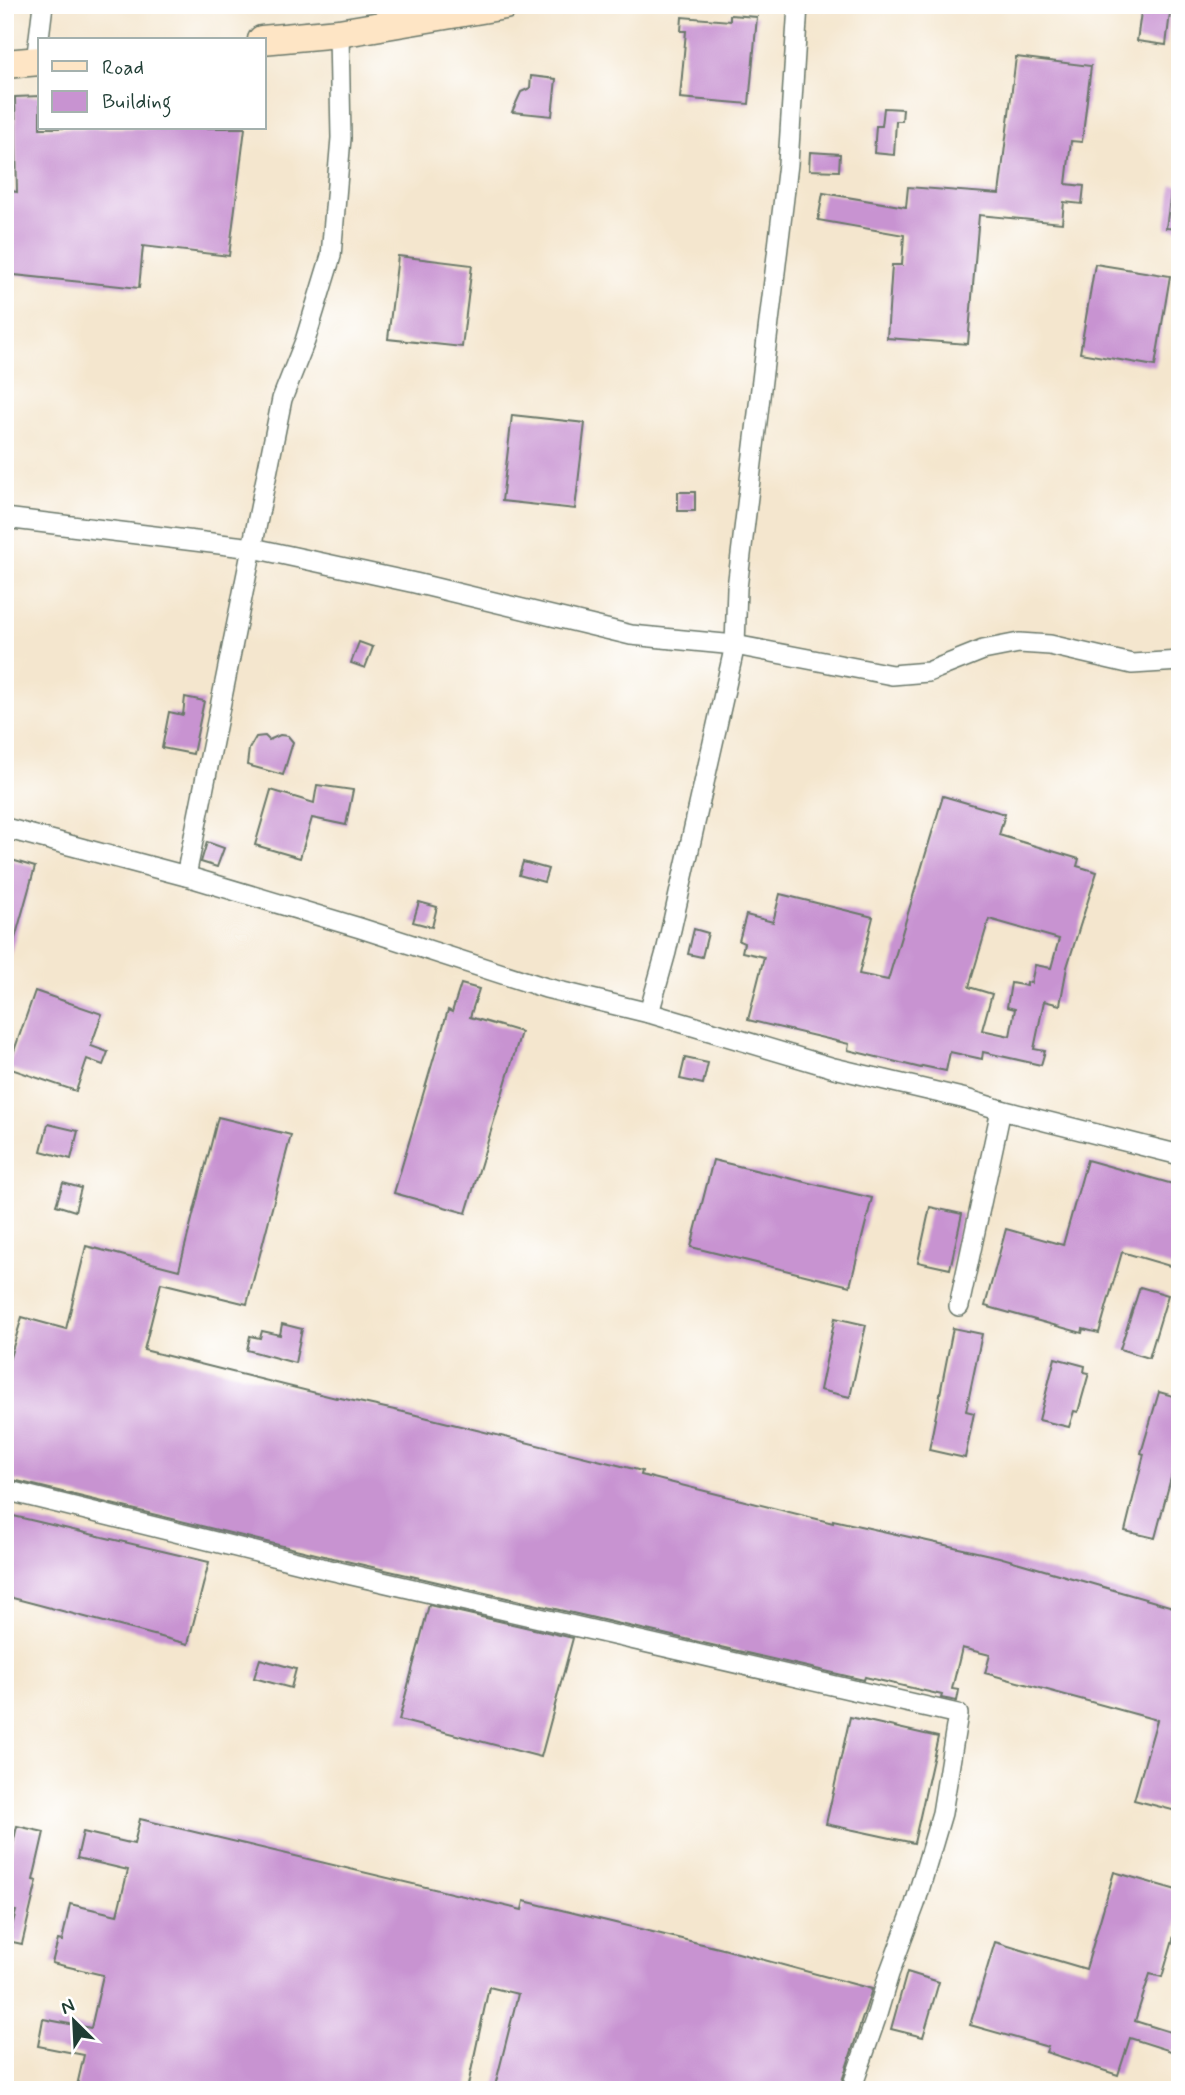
<svg xmlns="http://www.w3.org/2000/svg" width="1185" height="2095" viewBox="0 0 1185 2095" font-family="Mynerve,sans-serif">
  <style>
    .building { fill: #c893d1; fill-rule: evenodd }
    .lines { fill: none; stroke-linecap: round; stroke-linejoin: round }
    .street-casing { stroke: #6a786a; stroke-width: 22 }
    .secondary-casing { stroke: #6a786a; stroke-width: 31 }
    .street { stroke: #fff; stroke-width: 19 }
    .secondary { stroke: #fee5c5; stroke-width: 28 }
  </style>
  <rect width="100%" height="100%" fill="#fff"/>
  <filter id="ink" filterUnits="userSpaceOnUse"><feTurbulence type="fractalNoise" baseFrequency=".0143" numOctaves="2"/><feDisplacementMap in="SourceGraphic" scale="14" xChannelSelector="R" yChannelSelector="G"/><feConvolveMatrix kernelMatrix="1 2 1 2 8 2 1 2 1" color-interpolation-filters="sRGB"/></filter>
  <filter id="wash" filterUnits="userSpaceOnUse"><feTurbulence type="fractalNoise" baseFrequency=".00686" numOctaves="4" result="noise"/><feDisplacementMap in="SourceGraphic" scale="28" xChannelSelector="R" yChannelSelector="G"/><feGaussianBlur stdDeviation="1.57" result="paint"/><feColorMatrix in="noise" values="0 0 0 0 0 0 0 0 0 0 0 0 0 0 0 0 0 1.4 0 .05"/><feComposite in="paint" operator="in"/></filter>
  <g filter="url(#wash)">
    <rect width="100%" height="100%" fill="#f4e6ce"/>
    <g id="blocks">
      <g class="building">
        <polygon points="1142,5 1171,5 1166,45 1137,41"/>
        <polygon points="730,15 757,17 749,104 680,98 686,31 681,31 682,17 730,21"/>
        <polygon points="1016,57 1091,66 1082,142 1071,141 1066,184 1084,186 1082,204 1064,202 1062,223 979,215 968,344 887,338 892,265 902,265 904,235 818,220 823,193 906,207 908,187 999,194"/>
        <polygon points="531,76 556,79 552,116 512,112 521,92 530,88"/>
        <polygon points="40,96 40,128 245,128 229,256 143,246 139,288 5,274 5,190 17,192 15,97"/>
        <polygon points="884,108 903,109 902,121 896,121 894,155 874,153 876,126 882,126"/>
        <polygon points="810,152 840,154 839,171 809,170"/>
        <polygon points="1172,185 1180,185 1180,229 1166,228"/>
        <polygon points="398,256 472,265 462,347 388,339"/>
        <polygon points="1095,264 1170,276 1155,366 1080,353"/>
        <polygon points="512,415 585,423 575,509 502,501"/>
        <rect x="678" y="492" width="17" height="19"/>
        <polygon points="359,642 373,647 365,668 351,663"/>
        <polygon points="185,697 204,701 193,754 162,748 169,712 183,715"/>
        <polygon points="280,735 288,736 293,742 283,775 247,765 249,749 256,737 265,736 269,740"/>
        <polygon points="317,785 353,790 346,825 312,818 300,858 255,845 271,790 314,803"/>
        <path d="M943,796L1005,814L999,835L1079,859L1077,866L1097,872L1067,967L1060,1005L1044,1001L1034,1049L1045,1051L1041,1065L983,1052L982,1059L950,1052L946,1071L922,1066L921,1068L848,1050L849,1044L748,1020L764,957L742,952L744,943L739,941L746,915L773,922L780,894L873,917L859,974L888,980ZM989,919L1059,939L1051,968L1035,965L1031,983L1027,982V986L1011,983L1007,1007L1015,1009L1010,1036L982,1030L992,994L969,987Z"/>
        <polygon points="207,842 224,848 217,867 201,862"/>
        <polygon points="5,858 35,867 9,960 5,960"/>
        <polygon points="523,862 548,869 544,882 519,875"/>
        <polygon points="419,902 437,907 432,927 413,922"/>
        <polygon points="694,929 708,933 702,957 688,954"/>
        <polygon points="461,984 479,989 470,1017 521,1032 466,1213 394,1193 448,1010 452,1012"/>
        <polygon points="35,991 102,1014 91,1046 108,1052 103,1065 87,1059 76,1091 8,1068"/>
        <polygon points="685,1058 708,1063 703,1084 680,1079"/>
        <polygon points="218,1117 291,1135 247,1304 161,1283 144,1350 336,1398 336,1397 408,1413 642,1471 641,1475 833,1523 833,1520 999,1557 1180,1609 1180,1812 1134,1800 1157,1720 985,1673 990,1655 962,1648 952,1689 959,1690 957,1701 941,1698 942,1695 865,1677 864,1680 320,1555 5,1478 5,1374 22,1317 66,1329 86,1246 179,1270"/>
        <polygon points="48,1124 78,1131 71,1159 41,1151"/>
        <polygon points="713,1160 872,1198 850,1286 691,1247"/>
        <polygon points="1087,1160 1180,1186 1180,1269 1122,1252 1099,1333 1083,1329 1082,1333 985,1306 1006,1229 1063,1245"/>
        <polygon points="63,1183 81,1188 75,1211 56,1205"/>
        <polygon points="930,1207 962,1214 950,1269 918,1262"/>
        <polygon points="1140,1287 1168,1295 1149,1358 1120,1349"/>
        <polygon points="835,1318 866,1325 850,1397 820,1390"/>
        <polygon points="282,1324 302,1329 295,1363 247,1350 250,1336 260,1338 262,1331 280,1335"/>
        <polygon points="953,1328 982,1334 966,1411 974,1413 965,1458 929,1450"/>
        <polygon points="1055,1358 1085,1366 1084,1372 1089,1373 1078,1412 1074,1411 1069,1427 1039,1420"/>
        <polygon points="1159,1392 1180,1398 1180,1444 1155,1538 1125,1531 1144,1454 1141,1453"/>
        <polygon points="5,1514 209,1562 188,1644 5,1596"/>
        <polygon points="429,1605 573,1638 541,1757 399,1720"/>
        <polygon points="260,1659 296,1669 291,1688 254,1678"/>
        <polygon points="850,1717 938,1737 914,1843 826,1824"/>
        <polygon points="140,1819 522,1910 524,1901 723,1949 872,1989 839,2090 494,2090 518,1994 489,1987 467,2090 76,2090 84,2055 38,2046 43,2019 91,2028 103,1975 52,1963 58,1940 62,1941 70,1904 117,1915 128,1870 77,1858 83,1832 134,1844"/>
        <polygon points="17,1826 44,1832 33,1880 37,1881 22,1944 8,1941 16,1911 5,1909 5,1880"/>
        <polygon points="1114,1872 1180,1891 1180,1915 1162,1977 1150,1974 1135,2021 1180,2035 1180,2054 1130,2038 1118,2075 1046,2052 1048,2047 970,2025 995,1942 1086,1969"/>
        <polygon points="907,1972 939,1982 923,2037 891,2029"/>
      </g>
    </g>
  </g>
  <g filter="url(#ink)">
    <use href="#blocks" fill-opacity="0" stroke="#6a786a" stroke-width="2"/>
    <g class="lines">
      <g class="street-casing">
        <g id="street">
          <polyline points="36,62 43,5"/>
          <polyline points="5,518 253,548 415,583 631,635 735,645 892,675 928,672 983,650 1019,643 1050,645 1132,664 1180,661"/>
          <polyline points="5,828 186,876 360,928 546,988 649,1013 834,1068 966,1099 1001,1110 1180,1155"/>
          <polyline points="186,876 282,399 305,341 331,256 341,138 339,33"/>
          <polyline points="649,1013 666,952 735,645 737,588 788,164 798,5"/>
          <polyline points="959,1306 1001,1110"/>
          <polyline points="5,1490 317,1567 958,1714 942,1813 915,1904 889,1974 875,2021 851,2090"/>
        </g>
      </g>
      <g class="secondary-casing">
        <g id="secondary">
          <polyline points="262,40 339,33 505,5"/>
          <polyline points="5,64 40,61"/>
        </g>
      </g>
      <use href="#street" class="street"/>
      <use href="#secondary" class="secondary"/>
    </g>
  </g>
  <rect width="1185" height="2095" fill="none" stroke="#fff" stroke-width="28"/>
  <rect x="38" y="38" width="228" height="91" fill="#ffffff" stroke="#a5b1ae" stroke-width="2"/>
  <rect x="52" y="61" width="35" height="10" fill="#fee5c5" stroke="#a5b1ae" stroke-width="2"/>
  <text x="102" y="74" font-size="21" fill="#1f3d34">Road</text>
  <rect x="52" y="91" width="35" height="21" fill="#c893d1" stroke="#a5b1ae" stroke-width="2"/>
  <text x="102" y="108" font-size="21" fill="#1f3d34">Building</text>
  <g transform="translate(74 2021) rotate(336)" stroke="#ffffff" stroke-width="5" paint-order="stroke">
  <path d="M0-5L12 26L0 18L-12 26Z" fill="#1f3d34"/>
  <text y="-10" font-size="19" font-weight="bold" text-anchor="middle" fill="#1f3d34">N</text>
  </g>
</svg>
